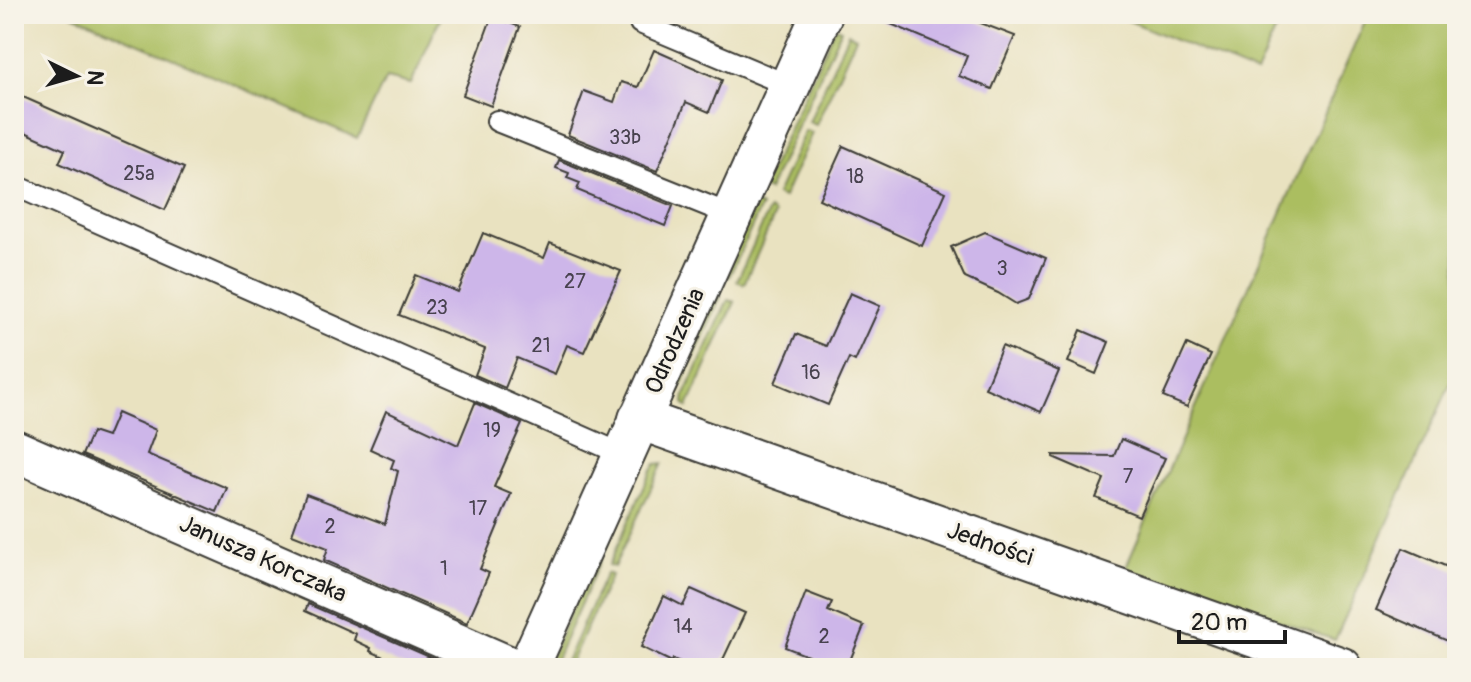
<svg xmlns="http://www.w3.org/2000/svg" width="1471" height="682" viewBox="0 0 1471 682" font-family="Pangolin,sans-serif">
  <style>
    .green { fill: #abbe61; stroke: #646d3e; stroke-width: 2 }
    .building { fill: #cdb6e9 }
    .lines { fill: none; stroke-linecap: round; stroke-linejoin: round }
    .service-casing { stroke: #3b3a35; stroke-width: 24 }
    .minor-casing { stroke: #3b3a35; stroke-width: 44 }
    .service { stroke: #fff; stroke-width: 20 }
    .minor { stroke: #fff; stroke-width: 40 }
    .labels { text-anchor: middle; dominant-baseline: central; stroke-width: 6; stroke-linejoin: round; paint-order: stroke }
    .number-label { font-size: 20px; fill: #48424f }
    .street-label { font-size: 24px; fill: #1c1c1c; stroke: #f7f3e8 }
  </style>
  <rect width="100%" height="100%" fill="#f7f3e8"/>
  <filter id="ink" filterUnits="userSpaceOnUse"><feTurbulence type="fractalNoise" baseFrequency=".0125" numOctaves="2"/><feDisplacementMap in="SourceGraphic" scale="16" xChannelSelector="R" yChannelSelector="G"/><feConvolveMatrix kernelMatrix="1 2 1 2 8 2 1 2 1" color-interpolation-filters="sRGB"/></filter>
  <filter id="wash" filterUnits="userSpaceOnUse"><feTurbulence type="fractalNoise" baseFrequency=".006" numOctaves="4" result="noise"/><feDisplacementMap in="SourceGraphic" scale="32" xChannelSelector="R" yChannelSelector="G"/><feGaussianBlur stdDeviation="1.8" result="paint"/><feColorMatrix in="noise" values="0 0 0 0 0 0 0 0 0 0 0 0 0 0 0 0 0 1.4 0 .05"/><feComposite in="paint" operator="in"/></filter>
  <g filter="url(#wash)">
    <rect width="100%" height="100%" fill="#e9e2c0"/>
    <g class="green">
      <polygon points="71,14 442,14 411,84 386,78 357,138"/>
      <polygon points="1113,14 1283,14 1256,74"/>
      <polygon points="1356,14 1457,14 1457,369 1335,640 1125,569 1366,19"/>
      <polygon points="835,27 841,29 768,191 762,188"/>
      <polygon points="848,33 856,37 816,125 809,122"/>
      <polygon points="805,131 812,133 783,198 776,195"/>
      <polygon points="755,204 761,207 729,277 724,275"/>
      <polygon points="769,210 775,214 744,284 737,281"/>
      <polygon points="714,294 721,297 676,398 671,393"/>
      <polygon points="728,300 735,302 688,407 684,403 685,395"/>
      <polygon points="663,463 614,567 609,565 651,471 656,464"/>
      <polygon points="619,502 625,505 552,668 546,668"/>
      <polygon points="606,573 611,575 568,668 563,668"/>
    </g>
    <g id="blocks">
      <g class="building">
        <polygon points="867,14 957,14 1015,36 992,89 959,76 967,56"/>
        <polygon points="492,16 520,27 491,106 463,95"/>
        <polygon points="654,50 722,80 709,112 686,102 657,171 568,135 584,91 614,102 621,82 638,87"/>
        <polygon points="14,93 184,168 165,210 59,163 65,150 14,127"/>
        <polygon points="843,146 946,192 922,246 819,199"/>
        <polygon points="559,160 673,206 665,226 577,190 580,183 567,178 569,173 556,168"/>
        <polygon points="985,232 1046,258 1029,299 1016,304 998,293 965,278 951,247"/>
        <polygon points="483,233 544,258 550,243 621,271 584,352 567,345 555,374 517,358 505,388 475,375 485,349 399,315 416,275 458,292"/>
        <polygon points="850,293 880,306 855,361 849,358 828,405 775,383 796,334 826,346"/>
        <polygon points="1081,330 1109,342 1096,374 1068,362"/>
        <polygon points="1187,344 1211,355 1187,407 1163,397"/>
        <polygon points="1002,346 1059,371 1041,412 985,388"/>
        <polygon points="475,403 522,424 494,487 511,494 480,569 489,573 467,623 324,560 328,548 292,534 306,494 385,524 398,471 391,468 394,460 370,449 386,411 458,445"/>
        <polygon points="117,413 156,430 147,454 227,488 217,512 82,455 92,432 107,437"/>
        <polygon points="1121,439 1165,458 1139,516 1096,498 1104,479 1053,457 1053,455 1114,456"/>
        <polygon points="1403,548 1457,571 1457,645 1376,610"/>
        <polygon points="691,589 745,613 719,668 695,668 673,659 672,662 641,647 664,596 683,606"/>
        <polygon points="806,592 832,602 828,611 864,626 847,668 838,668 785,647"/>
        <polygon points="308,604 448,665 446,668 408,668 370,651 371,648 354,640 356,634 305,611"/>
      </g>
    </g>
  </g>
  <g filter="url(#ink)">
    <use href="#blocks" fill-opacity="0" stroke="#3b3a35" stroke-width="2"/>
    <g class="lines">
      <g class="service-casing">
        <g id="service">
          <polyline points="640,23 790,86"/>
          <polyline points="497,121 731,215"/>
          <polyline points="14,185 624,455"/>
        </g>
      </g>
      <g class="minor-casing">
        <g id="minor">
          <polyline points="639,419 1342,668"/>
          <polyline points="14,450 512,668"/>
          <polyline points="528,668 822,14"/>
        </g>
      </g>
      <use href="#service" class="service"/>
      <use href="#minor" class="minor"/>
    </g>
  </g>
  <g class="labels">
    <g class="number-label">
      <text x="625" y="137">33b</text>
      <text x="139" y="173">25a</text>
      <text x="855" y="176">18</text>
      <text x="1002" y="268">3</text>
      <text x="575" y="281">27</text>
      <text x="437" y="307">23</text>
      <text x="541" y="345">21</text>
      <text x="811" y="372">16</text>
      <text x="492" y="430">19</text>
      <text x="1128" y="476">7</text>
      <text x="478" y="508">17</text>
      <text x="330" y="526">2</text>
      <text x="444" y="568">1</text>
      <text x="683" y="626">14</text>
      <text x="824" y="636">2</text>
    </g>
    <g class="street-label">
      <text transform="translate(675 341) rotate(-66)">Odrodzenia</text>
      <text transform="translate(990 544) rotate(19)">Jedności</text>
      <text transform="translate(263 559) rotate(24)">Janusza Korczaka</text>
    </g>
  </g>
  <rect width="1471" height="682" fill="none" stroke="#f7f3e8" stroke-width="48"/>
  <g transform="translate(76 76) rotate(95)" stroke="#f7f3e8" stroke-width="6" paint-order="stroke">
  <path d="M0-6L14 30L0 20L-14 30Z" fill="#1c1c1c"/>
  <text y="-12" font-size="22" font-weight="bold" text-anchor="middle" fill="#1c1c1c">N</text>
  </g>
  <path d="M1179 630v12h106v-12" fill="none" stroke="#1c1c1c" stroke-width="4"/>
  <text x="1191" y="630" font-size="24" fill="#1c1c1c" stroke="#f7f3e8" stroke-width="6" paint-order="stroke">20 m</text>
</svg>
